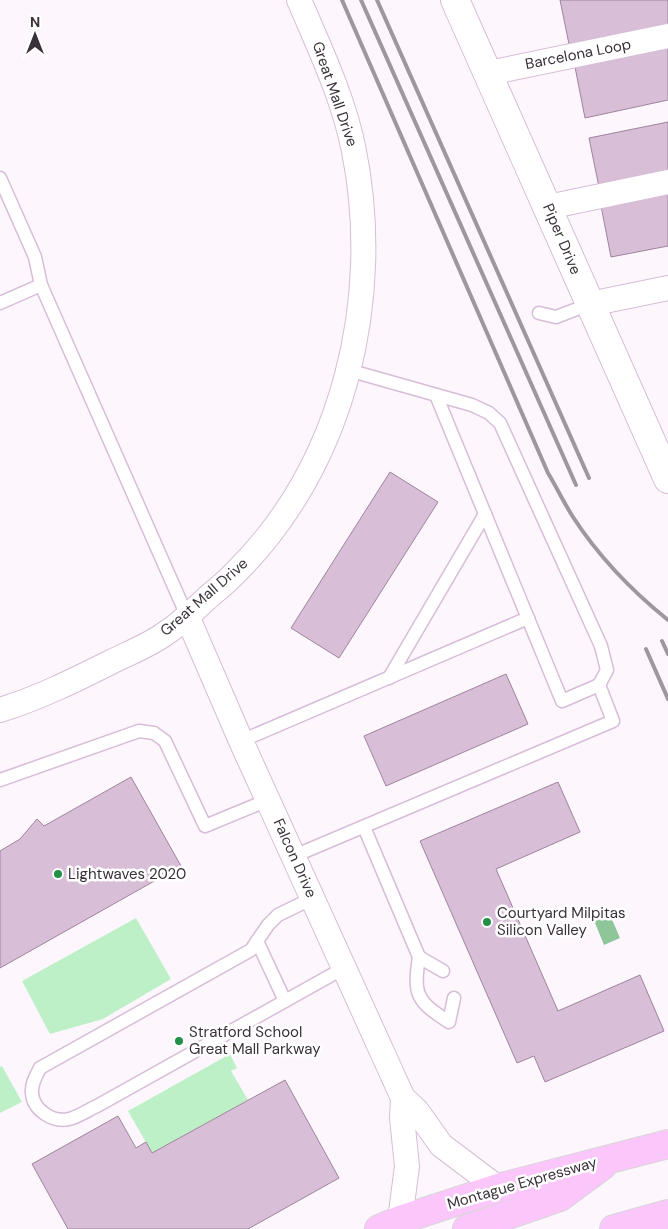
<svg xmlns="http://www.w3.org/2000/svg" width="668" height="1229" viewBox="0 0 668 1229" font-family="'DM Sans',sans-serif">
  <style>
    .green { fill: #bef0c7 }
    .water { fill: #8ec699 }
    .building { fill: #d9bed8; stroke: #9d849c }
    .lines { fill: none; stroke-linecap: round; stroke-linejoin: round }
    .service-casing { stroke: #d7bdd7; stroke-width: 15 }
    .minor-casing { stroke: #d7bdd7; stroke-width: 26 }
    .tertiary-casing { stroke: #d7bdd7; stroke-width: 30 }
    .trunk-casing { stroke: #d8d6d8; stroke-width: 30 }
    .service { stroke: #fff; stroke-width: 12 }
    .minor { stroke: #fff; stroke-width: 24 }
    .tertiary { stroke: #fff; stroke-width: 28 }
    .trunk { stroke: #fbc7fb; stroke-width: 28 }
    .rail { stroke: #9f979f; stroke-width: 4 }
    .poi-dot { fill: #239048; stroke: #fff; stroke-width: 2 }
    .labels { text-anchor: middle; dominant-baseline: central; stroke-width: 5; stroke-linejoin: round; paint-order: stroke }
    .street-label { font-size: 15px; fill: #3a303a; stroke: #fff }
    .poi-label { font-size: 15px; fill: #3a303a; stroke: #fff; text-anchor: start }
  </style>
  <rect width="100%" height="100%" fill="#fdf7fd"/>
  <g class="green">
    <polygon points="136,918 171,979 103,1019 50,1034 22,981"/>
    <polygon points="230,1054 237,1068 231,1071 248,1100 152,1153 128,1111"/>
    <polygon points="2,1066 22,1102 0,1113 0,1067"/>
  </g>
  <polygon class="water" points="608,910 620,938 604,945 593,918"/>
  <g class="building">
    <polygon points="560,0 668,0 668,28 570,49"/>
    <polygon points="668,48 668,100 585,118 575,67"/>
    <polygon points="668,122 668,173 599,187 589,138"/>
    <polygon points="668,192 668,246 611,257 601,206"/>
    <polygon points="390,472 438,502 339,658 291,628"/>
    <polygon points="506,674 528,724 386,786 364,736"/>
    <polygon points="131,777 181,866 0,968 0,851 20,839 37,819 44,826"/>
    <polygon points="558,782 580,832 496,869 558,1011 640,975 664,1031 545,1082 534,1056 517,1063 420,841"/>
    <polygon points="285,1080 339,1178 248,1229 68,1229 32,1164 118,1116 136,1148 146,1142 152,1153"/>
  </g>
  <g class="lines">
    <g class="service-casing">
      <g id="service">
        <polyline points="0,178 35,257 41,285 187,616"/>
        <polyline points="0,303 41,285"/>
        <polyline points="539,313 556,317 590,304"/>
        <polyline points="348,370 472,405 489,413 500,423 601,646 607,670 599,685"/>
        <polyline points="389,678 485,514"/>
        <polyline points="241,741 528,618"/>
        <polyline points="0,780 139,731 154,733 165,741 205,826 268,800"/>
        <path d="M364,827L419,957C413,996 417,1001 449,1022L454,998"/>
        <polyline points="294,856 613,721 599,685 562,701 436,395"/>
        <path d="M313,898L278,915L268,925L251,950L40,1068C36,1076 31,1084 32,1093C33,1110 53,1123 69,1119C78,1117 88,1110 97,1106L344,968"/>
        <polyline points="257,941 285,1001"/>
        <polyline points="419,957 443,971"/>
      </g>
    </g>
    <g class="minor-casing">
      <g id="minor">
        <polyline points="489,73 668,36"/>
        <polyline points="548,207 668,182"/>
        <polyline points="590,304 668,288"/>
        <polyline points="187,616 241,741 403,1098 417,1111 441,1145 498,1188"/>
        <path d="M0,710C39,698 75,680 111,662C129,653 150,645 166,633C180,624 192,612 204,601C215,591 227,582 237,571C345,463 383,298 354,151C344,99 320,49 299,0"/>
        <polyline points="400,1220 407,1166 402,1118 403,1098"/>
      </g>
    </g>
    <g class="tertiary-casing">
      <polyline id="tertiary" points="455,0 668,479"/>
    </g>
    <g class="trunk-casing">
      <g id="trunk">
        <polyline points="379,1229 400,1220 498,1188 668,1144"/>
        <polyline points="467,1229 560,1197 602,1166"/>
        <polyline points="614,1229 668,1214"/>
      </g>
    </g>
    <use href="#service" class="service"/>
    <use href="#minor" class="minor"/>
    <use href="#tertiary" class="tertiary"/>
    <use href="#trunk" class="trunk"/>
    <g class="rail">
      <path d="M342,0L548,473C557,488 564,503 573,517C599,557 632,591 668,620"/>
      <polyline points="361,0 576,485"/>
      <polyline points="377,0 589,478"/>
      <polyline points="662,641 668,654"/>
      <polyline points="646,649 668,699"/>
    </g>
  </g>
  <g class="poi-dot">
    <circle cx="58" cy="874" r="5"/>
    <circle cx="487" cy="922" r="5"/>
    <circle cx="179" cy="1041" r="5"/>
  </g>
  <g class="labels">
    <g class="street-label">
      <text transform="translate(578 54) rotate(-11)">Barcelona Loop</text>
      <text transform="translate(335 94) rotate(71)">Great Mall Drive</text>
      <text transform="translate(562 239) rotate(67)">Piper Drive</text>
      <text transform="translate(204 597) rotate(-41)">Great Mall Drive</text>
      <text transform="translate(295 858) rotate(66)">Falcon Drive</text>
      <text transform="translate(522 1183) rotate(-16)">Montague Expressway</text>
    </g>
    <g class="poi-label">
      <text x="68" y="874">Lightwaves 2020</text>
      <text x="497" y="913">Courtyard Milpitas<tspan x="497" dy="17">Silicon Valley</tspan></text>
      <text x="189" y="1032">Stratford School<tspan x="189" dy="17">Great Mall Parkway</tspan></text>
    </g>
  </g>
  <g transform="translate(35 35)" stroke="#ffffff" stroke-width="4" paint-order="stroke">
  <path d="M0-4L9 19L0 12L-9 19Z" fill="#3a303a"/>
  <text y="-8" font-size="14" font-weight="bold" text-anchor="middle" fill="#3a303a">N</text>
  </g>
</svg>
